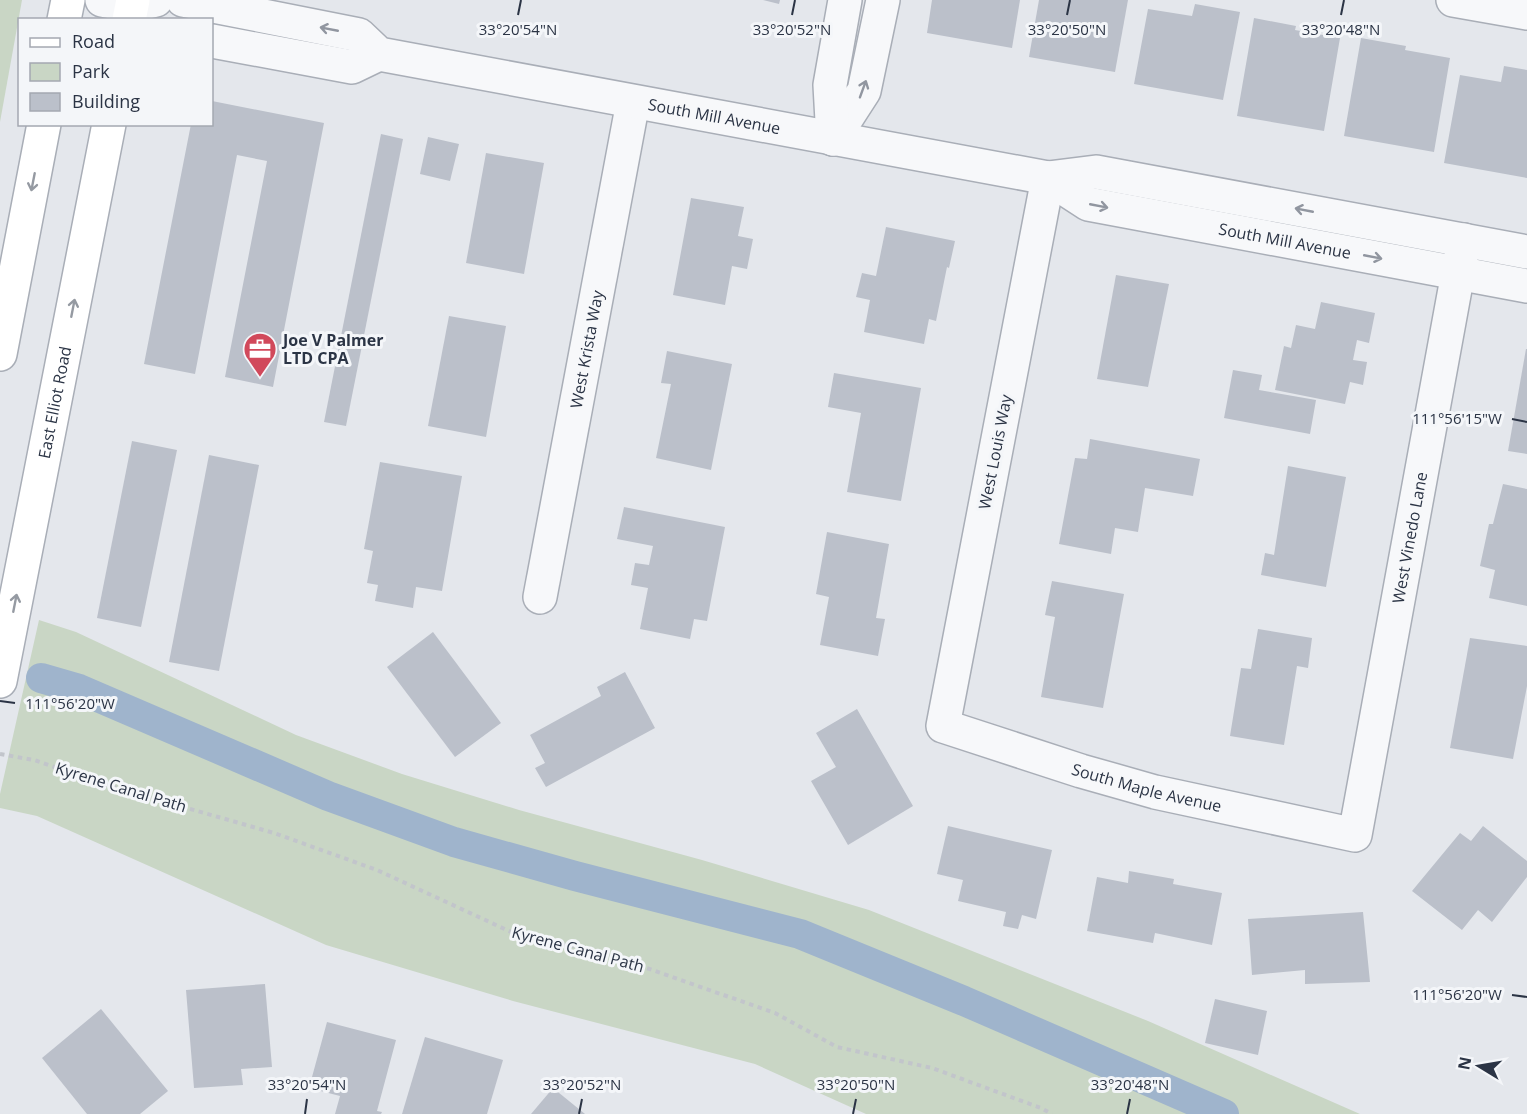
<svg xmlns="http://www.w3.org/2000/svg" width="1527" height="1114" viewBox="0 0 1527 1114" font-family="'Open Sans',sans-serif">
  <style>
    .green { fill: #c9d6c5 }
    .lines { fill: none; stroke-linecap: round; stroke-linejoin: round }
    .canal { stroke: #9fb4cc; stroke-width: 30 }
    .building { fill: #bbc0ca }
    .minor-casing { stroke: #a9aeb7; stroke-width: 36 }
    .tertiary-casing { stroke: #a9aeb7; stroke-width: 36 }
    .secondary-casing { stroke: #a9aeb7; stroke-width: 36 }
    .path { stroke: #c2c5cb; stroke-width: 4; stroke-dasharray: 4.5 4.5; stroke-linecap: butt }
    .minor { stroke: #f7f8fa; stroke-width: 33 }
    .tertiary { stroke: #f7f8fa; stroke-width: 33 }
    .secondary { stroke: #fff; stroke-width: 33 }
    .oneway { stroke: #9196a0 }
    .oneway2 { stroke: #959aa2 }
    .ticks { fill: none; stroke: #2b3445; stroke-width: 2 }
    .labels { text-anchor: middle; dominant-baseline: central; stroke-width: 6; stroke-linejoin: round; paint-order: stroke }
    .street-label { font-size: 16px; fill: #2b3445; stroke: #f4f6f9 }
    .poi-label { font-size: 16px; font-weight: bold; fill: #2b3445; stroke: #f4f6f9; text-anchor: start }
    .ticks-label { font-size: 15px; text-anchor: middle; fill: #2b3445; stroke: #f4f6f9; stroke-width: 6; stroke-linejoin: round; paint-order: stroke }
  </style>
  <rect width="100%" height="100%" fill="#e4e7ec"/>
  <g class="green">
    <polygon points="0,0 22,0 0,122"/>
    <polygon points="39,620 76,632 296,735 402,774 519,810 702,860 869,910 1148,1021 1360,1114 866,1114 755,1064 513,1001 326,945 37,816 0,808 0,794"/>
  </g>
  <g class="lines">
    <polyline class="canal" points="41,678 79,689 328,796 454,842 575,876 800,934 964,1001 1224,1114"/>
  </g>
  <g class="building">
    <polygon points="763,0 780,0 779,4"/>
    <polygon points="932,0 1020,0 1012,48 927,33"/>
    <polygon points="1039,0 1128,0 1115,72 1029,57"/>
    <polygon points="1195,4 1240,12 1223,100 1134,84 1148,9 1192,16"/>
    <polygon points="1254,18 1296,26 1295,30 1340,38 1324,131 1237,116"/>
    <polygon points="1361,38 1406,46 1405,50 1450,58 1434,152 1344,136"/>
    <polygon points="1504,66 1527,70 1527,178 1444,163 1460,75 1501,82"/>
    <polygon points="212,101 324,123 273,387 225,377 267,161 237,155 195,374 144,364 191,124 212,124"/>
    <polygon points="381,134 403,139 346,426 324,422"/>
    <polygon points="428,137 459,144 450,181 420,174"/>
    <polygon points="486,153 544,163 524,274 466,263"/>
    <polygon points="691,198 744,207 738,236 753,239 747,269 732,266 725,305 673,295"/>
    <polygon points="886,227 955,241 949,268 947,267 936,321 929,319 924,344 864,332 870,300 856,297 862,273 876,276"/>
    <polygon points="1116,275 1169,284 1148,387 1097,379"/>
    <polygon points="1321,302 1375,313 1369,343 1357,340 1353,360 1367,362 1363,385 1350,382 1345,404 1275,390 1284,346 1291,348 1296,325 1315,329"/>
    <polygon points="449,316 506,326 486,437 428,426"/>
    <polygon points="1526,349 1527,349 1527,454 1508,451"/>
    <polygon points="667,351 732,364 711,470 656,458 671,384 661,383"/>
    <polygon points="1233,370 1262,375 1259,390 1316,400 1310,434 1224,418"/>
    <polygon points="834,373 921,388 901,501 847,492 861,413 828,407"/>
    <polygon points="1090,439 1200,459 1193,496 1145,488 1138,532 1115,528 1111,554 1059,544 1075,458 1087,459"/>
    <polygon points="132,441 177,450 141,627 97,618"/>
    <polygon points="209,455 259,465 219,671 169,662"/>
    <polygon points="380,462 462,476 442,591 416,587 413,608 375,601 378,585 367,583 373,551 364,549"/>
    <polygon points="1288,466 1346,477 1326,587 1261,575 1265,553 1274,555"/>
    <polygon points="1503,484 1527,489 1527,606 1489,598 1495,570 1480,566 1489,524 1493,524"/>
    <polygon points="624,507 725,527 707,621 694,619 690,639 640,629 648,588 631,585 635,563 649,565 653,546 617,539"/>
    <polygon points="827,532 889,544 876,618 885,619 878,656 820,645 829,597 816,594"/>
    <polygon points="1052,581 1124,594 1103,708 1041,697 1055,617 1045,615"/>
    <polygon points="1258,629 1312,638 1308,668 1297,666 1284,745 1230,736 1241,668 1251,669"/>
    <polygon points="433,632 501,723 455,757 387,667"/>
    <polygon points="1470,638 1527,646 1527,686 1513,759 1450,748"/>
    <polygon points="625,672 655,728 546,787 535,768 545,763 530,735 601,696 597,687"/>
    <polygon points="857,709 913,806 848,845 811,781 836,767 816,733"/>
    <polygon points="948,826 1052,850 1036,919 1022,915 1018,929 1003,926 1006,912 958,901 963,880 937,874"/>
    <polygon points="1483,826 1527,861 1527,877 1492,922 1478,910 1462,930 1412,891 1460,833 1471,841"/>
    <polygon points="1129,871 1174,879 1173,884 1222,893 1212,945 1155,933 1153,943 1087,931 1097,877 1128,883"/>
    <polygon points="1363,912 1370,982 1305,984 1305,970 1252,975 1248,919"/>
    <polygon points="265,984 272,1067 241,1069 243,1085 194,1088 186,990"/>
    <polygon points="1215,999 1267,1011 1258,1055 1205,1043"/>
    <polygon points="101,1009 168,1091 140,1114 87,1114 42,1058"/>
    <polygon points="327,1022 396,1040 377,1111 382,1112 381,1114 335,1114 340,1096 309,1088"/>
    <polygon points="425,1037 503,1060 487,1114 402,1114"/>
    <polygon points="553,1088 585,1114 531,1114"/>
  </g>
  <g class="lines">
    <g class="minor-casing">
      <g id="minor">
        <polyline points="1453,0 1527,13"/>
        <polyline points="833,139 864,91 883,0"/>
        <polyline points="833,139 830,85 845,0"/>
        <path id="s1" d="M1048,178L943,726L1081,771L1155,792L1355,835L1464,240"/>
        <path id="s2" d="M540,597L633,102"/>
      </g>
    </g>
    <g class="tertiary-casing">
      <g id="tertiary">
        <polyline points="102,0 132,6 156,0"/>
        <path id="s3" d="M183,0L359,35L379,54L1048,178L1096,172L1527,252"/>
        <polyline points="212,41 352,67 379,54"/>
        <path id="s4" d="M1048,178L1088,204L1527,286"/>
      </g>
    </g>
    <g class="secondary-casing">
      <g id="secondary">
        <polyline points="64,20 68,0"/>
        <polyline points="129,20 133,0"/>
        <polyline points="0,354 44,124"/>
        <path id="s5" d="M0,681L109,124"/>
      </g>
    </g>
    <polyline class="path" points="0,754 34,760 107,785 274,833 377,870 522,937 595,950 775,1013 837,1047 932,1068 1041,1108 1052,1114"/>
    <use href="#minor" class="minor"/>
    <use href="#tertiary" class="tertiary"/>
    <use href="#secondary" class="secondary"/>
  </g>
  <defs><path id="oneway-shaft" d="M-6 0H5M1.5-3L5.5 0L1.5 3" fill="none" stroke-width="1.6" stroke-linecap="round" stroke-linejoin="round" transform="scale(1.5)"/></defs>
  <g class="oneway">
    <use href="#oneway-shaft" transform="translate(329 29) rotate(-169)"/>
    <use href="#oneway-shaft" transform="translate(863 89) rotate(-70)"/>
    <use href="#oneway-shaft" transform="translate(1099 206) rotate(11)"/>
    <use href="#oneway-shaft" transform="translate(1304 210) rotate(-169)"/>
    <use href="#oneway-shaft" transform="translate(1373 257) rotate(11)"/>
  </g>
  <g class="oneway2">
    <use href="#oneway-shaft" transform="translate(33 182) rotate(101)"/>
    <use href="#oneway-shaft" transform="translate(73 308) rotate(-79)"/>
    <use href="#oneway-shaft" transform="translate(15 603) rotate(-79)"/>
  </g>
  <path class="ticks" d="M518,15L521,0M792,15L795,0M1067,15L1070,0M1341,15L1344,0M1512,419L1527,422M0,701L15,703M1512,995L1527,997M305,1114L307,1099M579,1114L582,1099M853,1114L856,1099M1127,1114L1130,1099"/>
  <defs>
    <g id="office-pin" transform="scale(1.725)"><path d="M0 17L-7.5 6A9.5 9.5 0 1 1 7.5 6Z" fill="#d1495b" stroke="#f4f6f9"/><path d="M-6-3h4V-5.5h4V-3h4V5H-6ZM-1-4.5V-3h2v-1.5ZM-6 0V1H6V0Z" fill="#fff"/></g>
  </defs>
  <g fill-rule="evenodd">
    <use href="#office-pin" x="260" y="349"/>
  </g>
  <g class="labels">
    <g class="street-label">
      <text stroke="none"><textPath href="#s3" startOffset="548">South Mill Avenue</textPath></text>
      <text stroke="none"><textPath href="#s4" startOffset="248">South Mill Avenue</textPath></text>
      <text stroke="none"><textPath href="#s2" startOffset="252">West Krista Way</textPath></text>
      <text stroke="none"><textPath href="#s5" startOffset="284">East Elliot Road</textPath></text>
      <text transform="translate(995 452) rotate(-79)">West Louis Way</text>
      <text stroke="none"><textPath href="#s1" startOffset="1287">West Vinedo Lane</textPath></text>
      <text transform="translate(121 787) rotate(17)">Kyrene Canal Path</text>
      <text stroke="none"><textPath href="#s1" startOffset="771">South Maple Avenue</textPath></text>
      <text transform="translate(578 949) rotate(15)">Kyrene Canal Path</text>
    </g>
    <g class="poi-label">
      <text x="283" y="340">Joe V Palmer<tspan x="283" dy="18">LTD CPA</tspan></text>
    </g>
  </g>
  <g class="ticks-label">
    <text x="518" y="35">33°20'54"N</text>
    <text x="792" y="35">33°20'52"N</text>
    <text x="1067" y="35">33°20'50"N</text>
    <text x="1341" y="35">33°20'48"N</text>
    <text x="1457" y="424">111°56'15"W</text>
    <text x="70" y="709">111°56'20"W</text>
    <text x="1457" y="1000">111°56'20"W</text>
    <text x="307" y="1090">33°20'54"N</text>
    <text x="582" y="1090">33°20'52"N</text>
    <text x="856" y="1090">33°20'50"N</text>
    <text x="1130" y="1090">33°20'48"N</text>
  </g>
  <rect x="18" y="18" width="195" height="108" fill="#f4f6f9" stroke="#a4a8b1" stroke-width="1.5"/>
  <rect x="30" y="38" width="30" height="9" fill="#ffffff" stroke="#a4a8b1" stroke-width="1.5"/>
  <text x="72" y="48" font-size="18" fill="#2b3445">Road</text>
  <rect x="30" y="63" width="30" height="18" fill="#c9d6c5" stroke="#a4a8b1" stroke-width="1.5"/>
  <text x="72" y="78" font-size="18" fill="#2b3445">Park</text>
  <rect x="30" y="93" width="30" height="18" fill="#bbc0ca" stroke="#a4a8b1" stroke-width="1.5"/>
  <text x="72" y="108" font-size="18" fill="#2b3445">Building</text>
  <g transform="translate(1479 1066) rotate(281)" stroke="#f4f6f9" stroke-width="4.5" paint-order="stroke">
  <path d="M0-4.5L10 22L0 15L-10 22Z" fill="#2b3445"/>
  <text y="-9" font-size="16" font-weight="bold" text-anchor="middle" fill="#2b3445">N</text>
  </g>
</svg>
